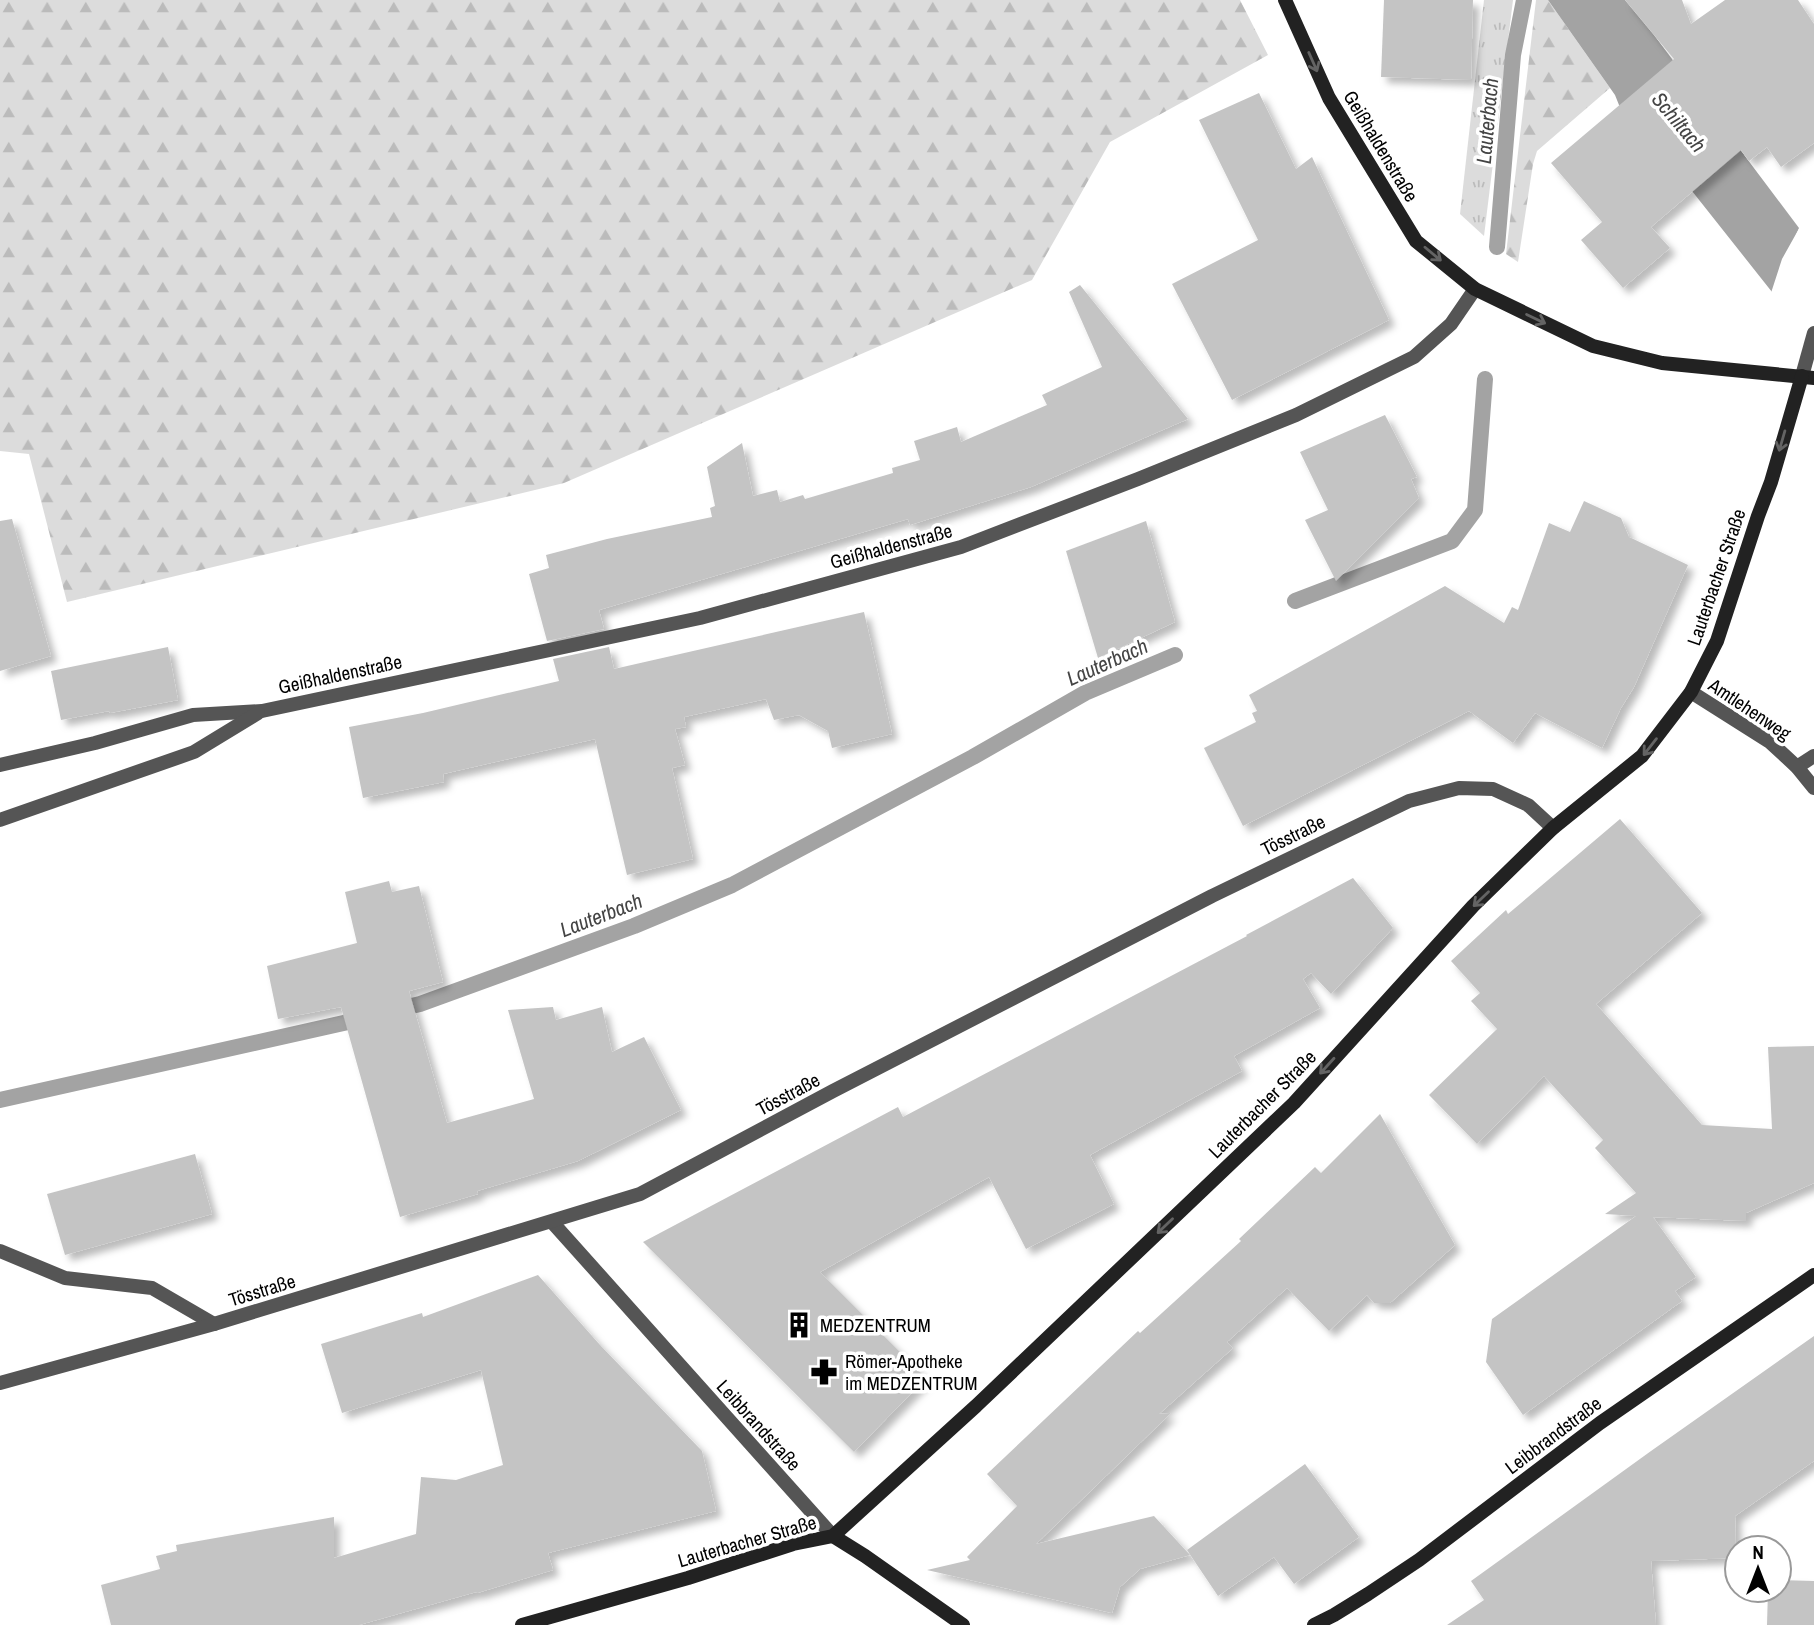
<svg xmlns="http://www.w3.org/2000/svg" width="1814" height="1625" viewBox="0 0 1814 1625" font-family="'Archivo Narrow',sans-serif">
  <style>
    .grass { fill: url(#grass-tufts) }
    .forest { fill: url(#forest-firs) }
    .water { fill: #a3a3a3 }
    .pier { fill: #fff }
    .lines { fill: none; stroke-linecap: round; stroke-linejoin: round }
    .stream { stroke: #a3a3a3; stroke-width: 16 }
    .building { fill: #c4c4c4; filter: url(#shadow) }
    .lane { stroke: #555; stroke-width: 14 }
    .street { stroke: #555; stroke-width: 14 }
    .secondary { stroke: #222; stroke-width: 14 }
    .oneway { stroke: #646464 }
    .labels { text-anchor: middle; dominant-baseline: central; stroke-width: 7; stroke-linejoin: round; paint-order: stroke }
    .street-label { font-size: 19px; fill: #000; stroke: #fff }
    .poi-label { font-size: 19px; fill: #000; stroke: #fff; text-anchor: start }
    .water-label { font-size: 21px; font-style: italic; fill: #444; stroke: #fff }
  </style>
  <defs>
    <pattern id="grass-tufts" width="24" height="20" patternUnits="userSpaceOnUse" patternTransform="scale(1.75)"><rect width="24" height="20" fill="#dcdcdc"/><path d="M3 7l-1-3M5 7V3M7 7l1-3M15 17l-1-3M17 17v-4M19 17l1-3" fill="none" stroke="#bbb"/></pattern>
    <pattern id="forest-firs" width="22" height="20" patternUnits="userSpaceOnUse" patternTransform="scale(1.75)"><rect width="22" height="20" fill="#dcdcdc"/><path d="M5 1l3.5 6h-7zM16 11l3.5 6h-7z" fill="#bbb"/></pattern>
    <filter id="shadow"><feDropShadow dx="6" dy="6" stdDeviation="3.5" flood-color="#0004"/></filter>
  </defs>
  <rect width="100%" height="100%" fill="#fff"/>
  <polygon class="grass" points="1484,0 1513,0 1484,236 1460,214"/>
  <g class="forest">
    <polygon points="0,0 1240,0 1268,55 1110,142 1032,280 564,483 67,602 29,454 0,451"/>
    <polygon points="1536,0 1548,0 1610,88 1537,151 1533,164 1518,262 1506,254"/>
  </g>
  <polygon class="water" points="1548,0 1625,0 1654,35 1799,228 1772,292 1692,191 1619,105 1615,95"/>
  <polygon class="pier" points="1801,225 1802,230 1814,244 1814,338 1774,295 1770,296 1782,259"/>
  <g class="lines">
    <g class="stream">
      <polyline points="1497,247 1513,55 1524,0"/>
      <polyline points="1295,601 1452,541 1475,510 1485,379"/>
      <polyline points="395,1010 420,1004 634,926 732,885 973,757 1085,693 1175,655"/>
      <polyline points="0,1100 366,1018"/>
    </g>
  </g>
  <g class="building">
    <polygon points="1384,0 1473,0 1471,80 1381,77"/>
    <polygon points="1625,0 1682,0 1691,24 1725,0 1798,0 1814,24 1814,143 1781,167 1767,147 1749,161 1741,150 1651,227 1670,248 1623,288 1581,240 1602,222 1551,163 1674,59"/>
    <polygon points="1259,93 1296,169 1312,157 1389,320 1232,400 1172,284 1258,240 1199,120"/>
    <polygon points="1080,285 1188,419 1031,487 910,525 908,519 599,610 604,629 547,641 529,574 549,568 546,555 607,539 712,517 710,508 715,506 707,467 742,443 753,496 777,490 780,502 803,495 805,499 893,473 892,468 920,460 914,441 957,427 961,442 1047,405 1042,395 1102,367 1069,292"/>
    <polygon points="1385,415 1417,477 1411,479 1419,498 1336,581 1305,520 1328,510 1300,452"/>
    <polygon points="1584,501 1621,518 1629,537 1688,565 1634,687 1621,708 1602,748 1535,713 1513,743 1469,711 1243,826 1204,748 1256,722 1252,713 1257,711 1249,695 1445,586 1504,623 1512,607 1518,610 1549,523 1570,532"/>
    <polygon points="12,519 51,656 0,671 0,521"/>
    <polygon points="1146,521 1175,622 1098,658 1066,551"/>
    <polygon points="864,612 892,734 832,748 828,731 799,715 774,720 766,699 684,717 686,727 675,729 685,765 672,768 693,859 627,875 595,739 443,774 444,782 363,798 349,727 423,713 559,681 553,659 609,647 614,669"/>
    <polygon points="168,647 178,700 110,713 109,711 61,720 51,671"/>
    <polygon points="1620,819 1702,913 1596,1004 1702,1125 1772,1129 1768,1047 1814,1046 1814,1183 1746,1213 1746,1221 1653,1217 1696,1277 1675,1291 1682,1301 1523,1415 1486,1362 1492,1319 1636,1216 1605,1214 1636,1193 1595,1148 1603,1140 1544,1076 1477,1144 1429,1095 1497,1029 1471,1001 1480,993 1451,961 1506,910 1508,914"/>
    <polygon points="1353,878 1393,928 1331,994 1311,973 1303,979 1320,1008 1234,1056 1242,1071 1090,1155 1114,1204 1026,1249 989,1177 820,1272 926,1378 854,1452 643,1242 898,1107 903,1117 1247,936 1246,935"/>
    <polygon points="389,881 392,892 419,886 443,982 409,991 447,1123 534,1099 508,1010 553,1007 556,1020 602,1007 612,1052 644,1037 681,1110 578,1161 477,1191 478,1194 400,1217 341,1007 278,1019 267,966 357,943 345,892"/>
    <polygon points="1380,1114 1455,1245 1390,1303 1374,1303 1367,1295 1329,1331 1287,1288 1227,1342 1233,1348 1159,1414 1171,1413 1036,1544 1154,1516 1190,1555 1140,1569 1120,1587 1112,1613 927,1570 970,1560 967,1557 1017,1506 987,1474 1138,1331 1140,1333 1241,1241 1239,1239 1315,1167 1321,1173"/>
    <polygon points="195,1154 212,1214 65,1255 47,1194"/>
    <polygon points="538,1275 600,1345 702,1451 716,1511 548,1553 553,1570 477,1593 476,1592 359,1625 111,1625 101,1585 160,1569 156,1556 177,1551 176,1545 334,1517 334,1558 416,1534 421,1477 456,1480 503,1465 481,1370 342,1413 321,1344 422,1313 423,1317"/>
    <polygon points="1814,1336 1814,1461 1735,1516 1736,1558 1651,1561 1656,1625 1447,1625 1484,1600 1471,1581 1651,1451"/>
    <polygon points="1305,1464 1359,1537 1294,1584 1274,1557 1218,1596 1187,1550"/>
    <polygon points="1779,1580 1814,1581 1814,1625 1767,1625 1768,1590 1779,1590"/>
  </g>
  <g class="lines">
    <polyline class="lane" points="1797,767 1814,756"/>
    <g class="street">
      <polyline points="1802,376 1814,333"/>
      <polyline points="1691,692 1770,742 1797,767 1814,788"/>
      <polyline points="0,765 95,743 193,715 262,711 700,618 961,547 1138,479 1296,415 1414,357 1451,324 1475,289"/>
      <polyline points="0,820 194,752 258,713"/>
      <polyline points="552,1222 833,1536"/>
      <polyline points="0,1251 65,1278 152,1288 214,1324"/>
      <polyline points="0,1383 214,1324 640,1194 833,1091 1212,896 1409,801 1459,788 1493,789 1528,805 1553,828"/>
    </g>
    <g class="secondary">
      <polyline points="1285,0 1329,98 1416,241 1475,289 1593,346 1662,363 1814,378"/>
      <polyline points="833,1536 865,1556 963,1625"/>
      <polyline points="522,1625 688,1578 793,1544 833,1536 976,1406 1294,1103 1473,906 1553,828 1642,756 1691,692 1717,641 1758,516 1771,482 1802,376"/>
      <polyline points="1314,1625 1334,1615 1368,1594 1419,1560 1600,1423 1814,1275"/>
    </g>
  </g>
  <defs><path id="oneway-shaft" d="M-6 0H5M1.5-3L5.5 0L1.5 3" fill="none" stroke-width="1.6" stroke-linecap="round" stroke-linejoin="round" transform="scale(1.75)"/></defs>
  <g class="oneway">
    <use href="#oneway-shaft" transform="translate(1313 62) rotate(66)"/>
    <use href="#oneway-shaft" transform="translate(1433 254) rotate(40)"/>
    <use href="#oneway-shaft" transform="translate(1536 319) rotate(26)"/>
    <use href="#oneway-shaft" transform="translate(1782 441) rotate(106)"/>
    <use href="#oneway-shaft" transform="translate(1650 747) rotate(128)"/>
    <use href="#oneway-shaft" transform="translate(1481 899) rotate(136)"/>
    <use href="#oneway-shaft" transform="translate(1327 1066) rotate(132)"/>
    <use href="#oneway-shaft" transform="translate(1165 1226) rotate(136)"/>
  </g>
  <defs>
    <g id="building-bare" transform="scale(2.1)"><path d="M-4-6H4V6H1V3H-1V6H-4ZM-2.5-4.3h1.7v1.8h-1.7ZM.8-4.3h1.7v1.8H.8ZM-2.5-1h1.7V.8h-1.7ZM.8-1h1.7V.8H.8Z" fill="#000" stroke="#fff" stroke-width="2.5" paint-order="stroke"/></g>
    <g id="pharmacy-bare" transform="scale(2.1)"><path d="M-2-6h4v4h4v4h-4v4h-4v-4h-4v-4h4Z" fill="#000" stroke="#fff" stroke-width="2.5" paint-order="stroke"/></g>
  </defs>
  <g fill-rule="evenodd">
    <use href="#building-bare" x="799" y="1325"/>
    <use href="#pharmacy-bare" x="824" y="1372"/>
  </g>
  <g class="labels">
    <g class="street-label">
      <text transform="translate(1381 146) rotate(59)">Geißhaldenstraße</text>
      <text transform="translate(891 546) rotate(-15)">Geißhaldenstraße</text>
      <text transform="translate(1716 577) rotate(-71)">Lauterbacher Straße</text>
      <text transform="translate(340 674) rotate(-12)">Geißhaldenstraße</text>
      <text transform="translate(1750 709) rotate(34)">Amtlehenweg</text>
      <text transform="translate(1293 835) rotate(-26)">Tösstraße</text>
      <text transform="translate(788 1094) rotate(-28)">Tösstraße</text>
      <text transform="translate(1262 1104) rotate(-45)">Lauterbacher Straße</text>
      <text transform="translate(262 1290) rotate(-17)">Tösstraße</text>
      <text transform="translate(759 1425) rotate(48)">Leibbrandstraße</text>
      <text transform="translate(1553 1435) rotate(-37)">Leibbrandstraße</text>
      <text transform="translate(747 1541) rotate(-16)">Lauterbacher Straße</text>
    </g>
    <g class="poi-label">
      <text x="820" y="1325">MEDZENTRUM</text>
      <text x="845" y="1361">Römer-Apotheke<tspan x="845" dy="22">im MEDZENTRUM</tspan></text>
    </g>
    <g class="water-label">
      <text transform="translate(1487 121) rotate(-85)">Lauterbach</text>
      <text transform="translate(1679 122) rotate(50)">Schiltach</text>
      <text transform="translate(1107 662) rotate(-24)">Lauterbach</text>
      <text transform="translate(601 915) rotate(-21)">Lauterbach</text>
    </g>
  </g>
  <g transform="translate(1758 1569)"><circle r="33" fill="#ffffff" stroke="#999999" stroke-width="2"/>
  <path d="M0-5L12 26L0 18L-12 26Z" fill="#000000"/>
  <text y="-10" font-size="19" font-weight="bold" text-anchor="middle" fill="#000000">N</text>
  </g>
</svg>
